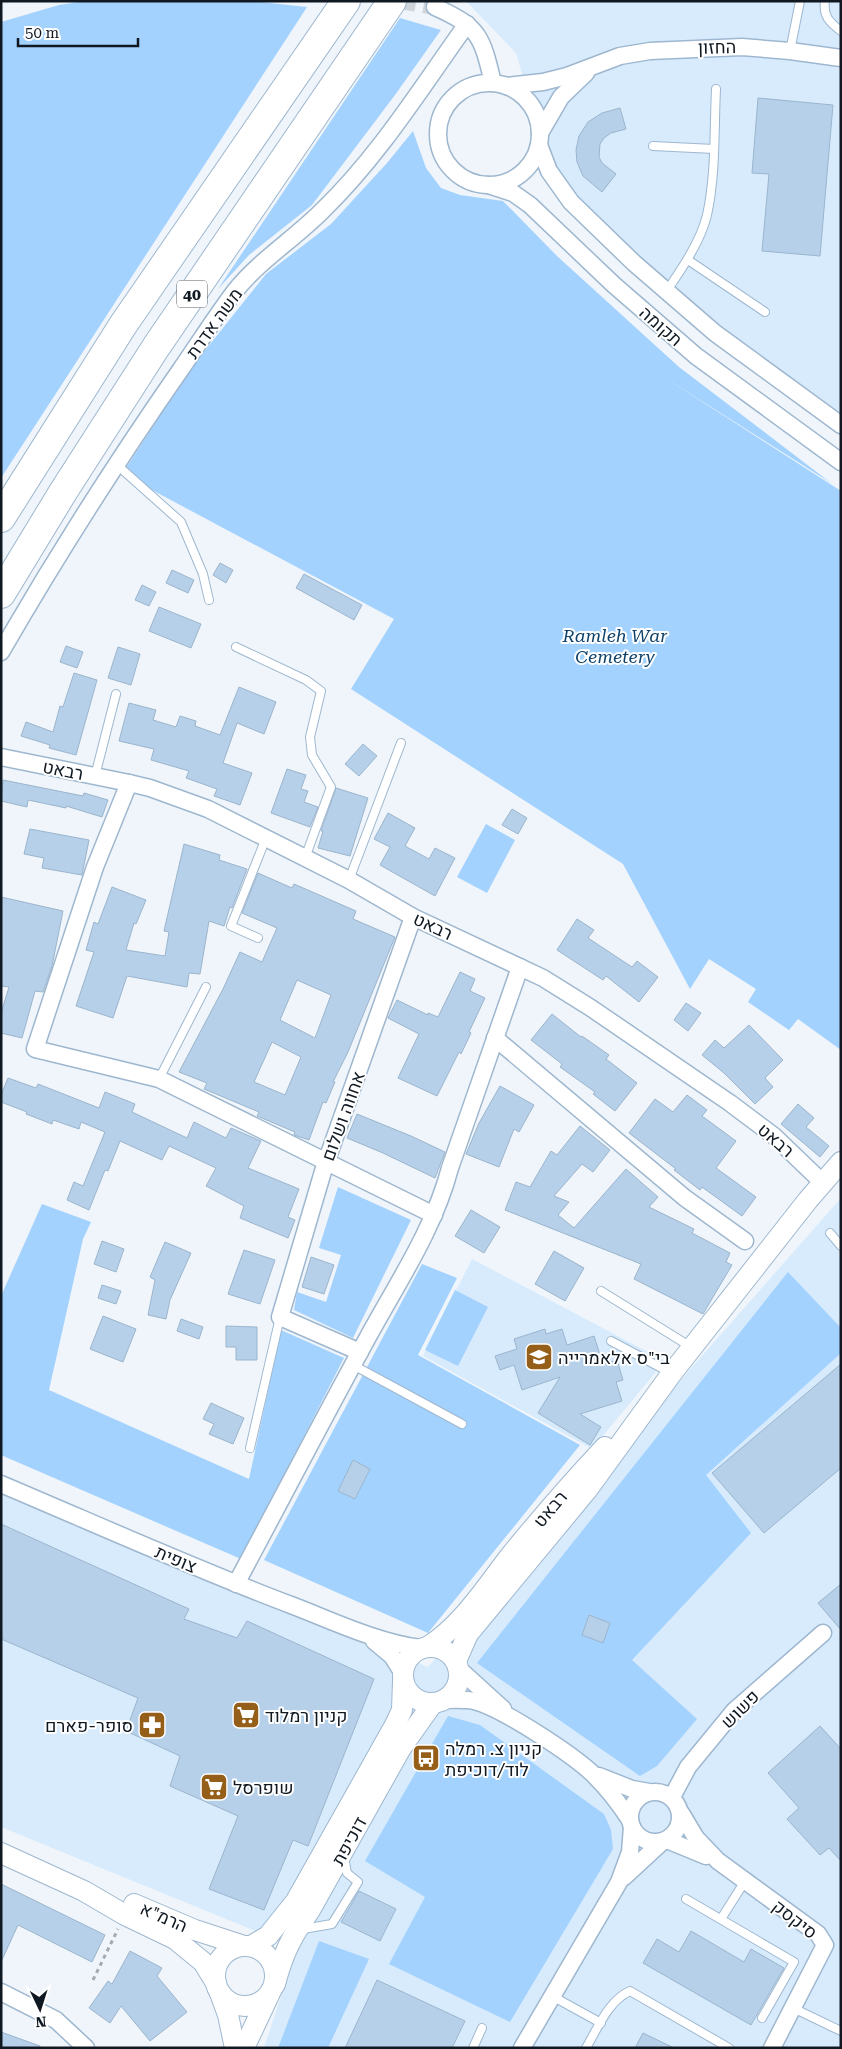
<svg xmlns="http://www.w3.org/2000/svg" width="842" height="2049" viewBox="0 0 842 2049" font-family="'Roboto Serif',Heebo,serif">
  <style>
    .built { fill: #d7ebfd }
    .green { fill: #a3d2fe }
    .building { fill: #b6d0e9; stroke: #9bb5cd; fill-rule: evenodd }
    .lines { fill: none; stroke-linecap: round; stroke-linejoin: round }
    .minor-tunnel { stroke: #ced4da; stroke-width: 16; stroke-dasharray: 16 8; stroke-linecap: butt }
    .service-casing { stroke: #9eb7cf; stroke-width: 10 }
    .minor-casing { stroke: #9eb7cf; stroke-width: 19 }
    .tertiary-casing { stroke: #9eb7cf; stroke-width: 22 }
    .trunk-casing { stroke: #9eb7cf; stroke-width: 30 }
    .path { stroke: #a3aab1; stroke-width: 3; stroke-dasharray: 4 4; stroke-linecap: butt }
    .service { stroke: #fff; stroke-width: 8 }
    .minor { stroke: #fff; stroke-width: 16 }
    .tertiary { stroke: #fff; stroke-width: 20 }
    .trunk { stroke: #fff; stroke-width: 28 }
    .labels { text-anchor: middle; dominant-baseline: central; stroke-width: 4; stroke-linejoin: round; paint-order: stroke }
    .shield { fill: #fff; stroke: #585e64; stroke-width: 1 }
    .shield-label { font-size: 16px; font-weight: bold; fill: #101922 }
    .street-label { font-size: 18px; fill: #101922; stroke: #fff }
    .park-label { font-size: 18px; font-style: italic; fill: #0e426a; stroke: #fff }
    .poi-label { font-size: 18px; fill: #101922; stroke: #fff; text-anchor: start }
  </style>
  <rect width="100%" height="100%" fill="#eff5fa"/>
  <g class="built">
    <polygon points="466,1 841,1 841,415 730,339 564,186 527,91 516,53"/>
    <polygon points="841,1198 841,2048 264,2048 297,1948 1,1827 1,1486 428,1667"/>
    <polygon points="472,1259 665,1361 592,1449 423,1356"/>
  </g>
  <g class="green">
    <polygon points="85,1 252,1 307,7 1,478 1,22 59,5"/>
    <polygon points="400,18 441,30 395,95 312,205 249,255 218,289"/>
    <polygon points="413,131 426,168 441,188 460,195 503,201 557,256 679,367 831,483 659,374 841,491 841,1050 798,1019 789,1030 748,1002 756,989 709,959 690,989 623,864 351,689 394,619 122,474 191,368 266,274 331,224 387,163"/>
    <polygon points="486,824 515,840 487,893 457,877"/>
    <polygon points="338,1187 411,1220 353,1338 294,1310 297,1292 326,1302 341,1255 319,1248"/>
    <polygon points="42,1204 91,1222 83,1239 49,1390 249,1479 281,1330 344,1358 241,1559 1,1455 1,1296"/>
    <polygon points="422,1264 457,1278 418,1355 580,1445 428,1633 264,1560"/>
    <polygon points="788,1272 841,1328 841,1353 706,1475 751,1533 632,1660 697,1719 657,1766 640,1776 477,1663"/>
    <polygon points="455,1290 488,1307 458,1366 425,1350"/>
    <polygon points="448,1716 480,1725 604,1814 611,1830 613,1849 510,2022 389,1964 425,1897 365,1861"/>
    <polygon points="319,1941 369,1959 328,2048 278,2048"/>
  </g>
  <g class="building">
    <polygon points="758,98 833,105 820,256 762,251 769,174 752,173"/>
    <polygon points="620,108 626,129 611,133 604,138 600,144 599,157 602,163 616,174 602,192 583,176 577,162 576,150 579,136 588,122 602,113"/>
    <polygon points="220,563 233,570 226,583 213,575"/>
    <polygon points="172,570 194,580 188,593 166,583"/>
    <polygon points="304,574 362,605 354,620 296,588"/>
    <polygon points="142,585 156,592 149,606 135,600"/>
    <polygon points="159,607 201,624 191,648 149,631"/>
    <polygon points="66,646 83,652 77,668 60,662"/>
    <polygon points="118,647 140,654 131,685 108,678"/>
    <polygon points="74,673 97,680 76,755 49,748 50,745 21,736 26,722 53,732 60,706 63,707"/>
    <polygon points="239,687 276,702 264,734 237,723 223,763 252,773 240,805 214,796 217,789 186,778 189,771 151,760 154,749 119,741 129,703 156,710 153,720 176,727 180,716 196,721 195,726 220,735"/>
    <polygon points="363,744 377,756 359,776 345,764"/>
    <polygon points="287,769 306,775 301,789 308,791 304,802 318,807 310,827 271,813"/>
    <polygon points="3,780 83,796 84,793 108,800 102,817 66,806 66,808 28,800 27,807 1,801"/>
    <polygon points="336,788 368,798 350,856 318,848 323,831 321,831"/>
    <polygon points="512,809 527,818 518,834 502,825"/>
    <polygon points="388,813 415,828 405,846 429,859 435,848 455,858 435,896 380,865 390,847 374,839"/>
    <polygon points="30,829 89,840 82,875 42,868 44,858 24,854"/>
    <polygon points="184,844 220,855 219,860 247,869 232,908 230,907 224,926 209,921 200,974 189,973 187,987 127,976 113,1018 76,1006 94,952 86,950 94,922 98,924 112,887 146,900 136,924 134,923 126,950 165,956 169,932 164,931"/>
    <path d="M258,873L292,888L294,884L356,911L353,919L395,937L348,1052L333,1082H335L326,1103L323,1102L309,1140L294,1135L295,1132L257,1116L259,1112L204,1089L207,1083L179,1072L223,989L240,952L262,962L277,928L242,913ZM297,980L331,995L315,1038L280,1020ZM272,1042L301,1057L285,1095L254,1082Z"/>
    <polygon points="1,897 63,911 52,966 43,992 35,991 22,1038 1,1033 1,1013 9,987 1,986"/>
    <polygon points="577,919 594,930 588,938 632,967 637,961 658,977 639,1002 606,976 603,980 557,950"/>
    <polygon points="460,972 475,979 470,991 485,998 469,1032 471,1033 461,1054 459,1052 437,1096 398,1078 419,1034 388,1018 397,1000 428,1015 428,1013 438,1017"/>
    <polygon points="686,1003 701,1013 688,1031 674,1020"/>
    <polygon points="552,1014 581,1037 582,1036 609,1055 606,1059 637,1083 615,1111 593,1094 595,1092 560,1067 562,1064 531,1040"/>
    <polygon points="749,1025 783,1060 765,1078 773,1087 755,1104 724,1073 702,1055 715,1040 724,1048"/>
    <polygon points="8,1078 36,1088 38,1084 99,1108 105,1092 135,1104 132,1112 187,1138 194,1122 226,1138 231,1128 261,1141 248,1168 299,1189 288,1217 295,1220 288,1238 240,1218 244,1206 206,1186 216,1168 169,1146 162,1160 120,1141 108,1171 105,1170 89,1210 67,1200 74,1182 83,1186 105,1132 81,1122 79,1129 53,1120 52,1124 26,1114 27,1112 1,1102 1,1095"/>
    <polygon points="500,1086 534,1105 519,1132 514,1129 499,1167 466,1154 479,1123"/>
    <polygon points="687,1095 707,1110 702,1116 736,1141 716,1168 756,1197 742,1216 702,1187 700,1190 674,1170 676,1169 629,1133 655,1099 673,1112"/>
    <polygon points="798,1104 814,1118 806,1127 829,1146 820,1157 781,1124"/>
    <polygon points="357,1114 411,1136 445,1152 435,1178 383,1153 347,1138"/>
    <polygon points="580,1126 610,1150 593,1172 582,1164 554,1196 569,1202 558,1215 574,1228 626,1169 658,1197 649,1207 694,1229 692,1233 730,1253 726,1262 732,1265 703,1314 634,1279 641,1264 505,1210 516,1182 530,1187 551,1151 557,1155"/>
    <polygon points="471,1210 500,1227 484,1253 455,1236"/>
    <polygon points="102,1241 124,1249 116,1272 94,1264"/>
    <polygon points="165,1242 191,1253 170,1300 166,1319 148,1315 155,1280 150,1277"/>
    <polygon points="244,1250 275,1260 260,1304 228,1294"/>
    <polygon points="554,1251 584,1268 565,1301 535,1284"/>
    <polygon points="311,1257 334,1265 324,1294 302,1287"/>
    <polygon points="102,1285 121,1291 116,1304 98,1298"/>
    <polygon points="103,1316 136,1329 123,1362 90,1349"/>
    <polygon points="181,1319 203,1327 199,1339 177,1331"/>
    <polygon points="226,1326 257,1327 257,1360 236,1360 236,1347 226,1347"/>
    <polygon points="545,1329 546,1334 562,1329 567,1345 594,1336 603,1364 617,1360 623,1380 616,1382 622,1401 580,1414 601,1427 590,1445 538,1413 560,1377 522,1390 514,1365 500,1370 495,1356 517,1349 514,1339"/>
    <polygon points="841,1364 841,1468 764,1533 712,1473"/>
    <polygon points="211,1403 244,1418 233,1444 209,1434 214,1424 203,1419"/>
    <polygon points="353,1460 370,1469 355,1499 338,1491"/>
    <polygon points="1,1524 189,1609 184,1619 237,1638 247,1621 374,1679 308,1846 293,1840 264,1910 209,1889 238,1816 170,1786 180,1756 126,1731 138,1698 1,1639"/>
    <polygon points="841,1584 841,1630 818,1603"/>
    <polygon points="589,1615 610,1623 603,1643 582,1635"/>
    <polygon points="820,1726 841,1749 841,1861 829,1848 820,1855 787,1819 799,1808 768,1773"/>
    <polygon points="1,1884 105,1935 92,1962 18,1925 1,1962"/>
    <polygon points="359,1891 396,1909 380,1941 341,1922"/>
    <polygon points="691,1931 744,1962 751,1949 784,1968 751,2025 643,1963 657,1939 679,1952"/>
    <polygon points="130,1951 162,1968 157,1976 187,2012 150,2041 121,2006 110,2023 89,2008 108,1981 112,1984"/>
    <polygon points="377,1980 465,2021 452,2048 345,2048"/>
    <polygon points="1,2032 40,2046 40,2048 1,2048"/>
    <polygon points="643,2033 674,2048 635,2048"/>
  </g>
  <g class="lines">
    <polyline class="minor-tunnel" points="400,1 435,7"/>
    <g class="service-casing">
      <g id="service">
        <path d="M825,1C823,16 829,22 841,31"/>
        <polyline points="790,51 800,1"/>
        <polyline points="653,146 714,149"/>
        <polyline points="688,260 765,312"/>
        <path d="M666,292C681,270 701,241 707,215C716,174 714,130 716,89"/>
        <polyline points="116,464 181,522 203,574 209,600"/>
        <polyline points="236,647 306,680 321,691 310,737 312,755 331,787 305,858"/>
        <polyline points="95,776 116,694"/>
        <polyline points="349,880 401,743"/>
        <polyline points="258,938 231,926 266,838"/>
        <polyline points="159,1079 206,987"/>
        <polyline points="830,1233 841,1246"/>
        <polyline points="601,1291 691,1347"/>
        <polyline points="611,1341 671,1373"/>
        <polyline points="353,1365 462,1424"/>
        <polyline points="250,1448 280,1317"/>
        <polyline points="686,1899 794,1962 762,2018"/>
        <polyline points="721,1919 745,1881"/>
        <polyline points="303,1929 332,1924 358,1882 347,1873 344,1857"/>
        <polyline points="552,1996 601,2023"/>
        <polyline points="793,2008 841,2031"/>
        <polyline points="473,2048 482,2028"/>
        <path d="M586,2048C598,2028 608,2001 630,1991L729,2048"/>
      </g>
    </g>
    <g class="minor-casing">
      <g id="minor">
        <path d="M435,7C480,27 482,37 493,83"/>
        <circle cx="489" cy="134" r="51"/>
        <polyline points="506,86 543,82 567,76 620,56 650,51 742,47 790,51 841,58"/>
        <polyline points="540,133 561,97 586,73"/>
        <polyline points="539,145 549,171 571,202 634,263 715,333 841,425"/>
        <polyline points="488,185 513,193 530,205 614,285 696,356 841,462"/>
        <path d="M1,652C57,555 117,461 181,369C199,343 216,316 235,291C260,260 294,239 322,211C379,156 421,88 467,24"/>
        <polyline points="1,757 129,783 150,788 208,809 349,880 413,917 543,978 591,1008 730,1103 774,1136 822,1182"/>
        <polyline points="129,783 95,867 35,1049 159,1079 434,1215"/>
        <polyline points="495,1038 685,1198 745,1241"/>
        <polyline points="360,1352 280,1317 324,1168 413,917"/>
        <path d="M1,1484C98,1525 193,1568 291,1605C333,1621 376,1642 420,1648"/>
        <path d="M236,1584C280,1502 323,1419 368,1337C398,1282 434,1229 450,1168L520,967"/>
        <polyline points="374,1641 392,1656 402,1672"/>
        <polyline points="459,1669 503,1709"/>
        <path d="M443,1700C453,1700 464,1699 474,1701C502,1708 572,1754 594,1775C608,1789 619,1803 630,1820"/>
        <polyline points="599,1776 632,1789 649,1792"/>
        <circle cx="655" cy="1817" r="25"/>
        <polyline points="672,1797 688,1767 734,1711 823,1633"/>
        <polyline points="681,1813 696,1838 718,1861 818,1934 825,1945 772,2048"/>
        <polyline points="667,1840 706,1856"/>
        <polyline points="624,1877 663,1841"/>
        <polyline points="1,1992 56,2020 86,2048"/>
        <polyline points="522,2048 619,1882 630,1852 632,1827"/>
      </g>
    </g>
    <g class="tertiary-casing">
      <g id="tertiary">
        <path d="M429,1646C462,1625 486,1587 510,1556C541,1518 572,1482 605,1447"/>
        <circle cx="431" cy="1675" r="28"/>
        <polyline points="456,1661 468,1634 587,1490 672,1373 808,1200 841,1162"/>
        <polyline points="1,1853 84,1891 125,1915 175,1939 203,1962 216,1983"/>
        <polyline points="134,1904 195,1930 244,1946"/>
        <circle cx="245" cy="1976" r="30"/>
        <polyline points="251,1946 268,1936 296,1901 395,1725 402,1710 403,1681"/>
        <path d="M275,1984C283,1953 292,1936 310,1910L401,1748L433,1703"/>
        <polyline points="220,1993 228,2015 235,2048"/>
        <polyline points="244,2048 269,1995"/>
      </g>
    </g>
    <g class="trunk-casing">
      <g id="trunk">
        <polyline points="1,518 123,325 346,1"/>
        <polyline points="1,594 63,492 156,347 392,1"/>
      </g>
    </g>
    <polyline class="path" points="93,1980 118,1929"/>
    <use href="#service" class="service"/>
    <use href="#minor" class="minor"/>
    <use href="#tertiary" class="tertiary"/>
    <use href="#trunk" class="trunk"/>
  </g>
  <defs>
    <g id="school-square" transform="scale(1.4375)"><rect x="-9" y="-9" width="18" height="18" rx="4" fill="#965f19" stroke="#fff"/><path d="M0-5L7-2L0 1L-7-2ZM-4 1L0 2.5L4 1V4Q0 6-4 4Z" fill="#fff"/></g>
    <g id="supermarket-square" transform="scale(1.4375)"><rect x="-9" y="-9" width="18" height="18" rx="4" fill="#965f19" stroke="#fff"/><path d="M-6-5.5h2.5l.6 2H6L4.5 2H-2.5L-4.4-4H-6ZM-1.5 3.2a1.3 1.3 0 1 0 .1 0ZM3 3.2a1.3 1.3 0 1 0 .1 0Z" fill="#fff"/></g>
    <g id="pharmacy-square" transform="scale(1.4375)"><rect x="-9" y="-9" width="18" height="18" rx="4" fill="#965f19" stroke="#fff"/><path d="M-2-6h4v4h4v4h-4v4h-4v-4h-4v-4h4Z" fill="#fff"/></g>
    <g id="bus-square" transform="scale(1.4375)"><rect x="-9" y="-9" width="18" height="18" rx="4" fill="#965f19" stroke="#fff"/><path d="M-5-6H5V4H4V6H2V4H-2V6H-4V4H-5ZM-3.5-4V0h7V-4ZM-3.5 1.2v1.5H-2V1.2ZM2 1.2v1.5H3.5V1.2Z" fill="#fff"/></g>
  </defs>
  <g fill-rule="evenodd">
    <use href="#school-square" x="539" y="1357"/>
    <use href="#supermarket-square" x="246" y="1715"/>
    <use href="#pharmacy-square" x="152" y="1725"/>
    <use href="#bus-square" x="426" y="1758"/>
    <use href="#supermarket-square" x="214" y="1787"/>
  </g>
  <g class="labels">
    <rect class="shield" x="177" y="280.5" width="30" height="27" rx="4"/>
    <g class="shield-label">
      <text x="192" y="294">40</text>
    </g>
    <g class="street-label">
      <text transform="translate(717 47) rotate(-1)">החזון</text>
      <text transform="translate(214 323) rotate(-54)">משה אדרת</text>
      <text transform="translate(661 326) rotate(41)">תקומה</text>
      <text transform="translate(63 770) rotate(11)">רבאט</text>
      <text transform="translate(433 926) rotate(25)">רבאט</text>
      <text transform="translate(343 1116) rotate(-70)">אחווה ושלום</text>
      <text transform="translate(776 1140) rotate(41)">רבאט</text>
      <text transform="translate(550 1509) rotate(-50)">רבאט</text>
      <text transform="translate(176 1559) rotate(23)">צופית</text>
      <text transform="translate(740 1709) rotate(-45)">פשוש</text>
      <text transform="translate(349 1841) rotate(-61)">דוכיפת</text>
      <text transform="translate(164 1917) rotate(23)">הרמ"א</text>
      <text transform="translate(795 1919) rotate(38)">סיקסק</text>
    </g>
    <g class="park-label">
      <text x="615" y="635">Ramleh War<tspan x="615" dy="21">Cemetery</tspan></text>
    </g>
    <g class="poi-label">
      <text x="558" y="1357">בי"ס אלאמרייה</text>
      <text x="265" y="1715">קניון רמלוד</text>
      <text x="133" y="1725" text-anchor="end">סופר-פארם</text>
      <text x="445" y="1748">קניון צ. רמלה<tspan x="445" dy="21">לוד/דוכיפת</tspan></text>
      <text x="233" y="1787">שופרסל</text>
    </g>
  </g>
  <rect width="842" height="2049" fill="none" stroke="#101922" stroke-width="5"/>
  <g transform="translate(40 2009) rotate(176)" stroke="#ffffff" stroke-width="4" paint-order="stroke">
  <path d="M0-4L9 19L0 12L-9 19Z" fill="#101922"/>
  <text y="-8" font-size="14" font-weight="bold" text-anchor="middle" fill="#101922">N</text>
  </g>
  <path d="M18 38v8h120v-8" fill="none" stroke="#101922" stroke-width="2.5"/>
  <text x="25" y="38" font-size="15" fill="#101922" stroke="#ffffff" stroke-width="4" paint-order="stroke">50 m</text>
</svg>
